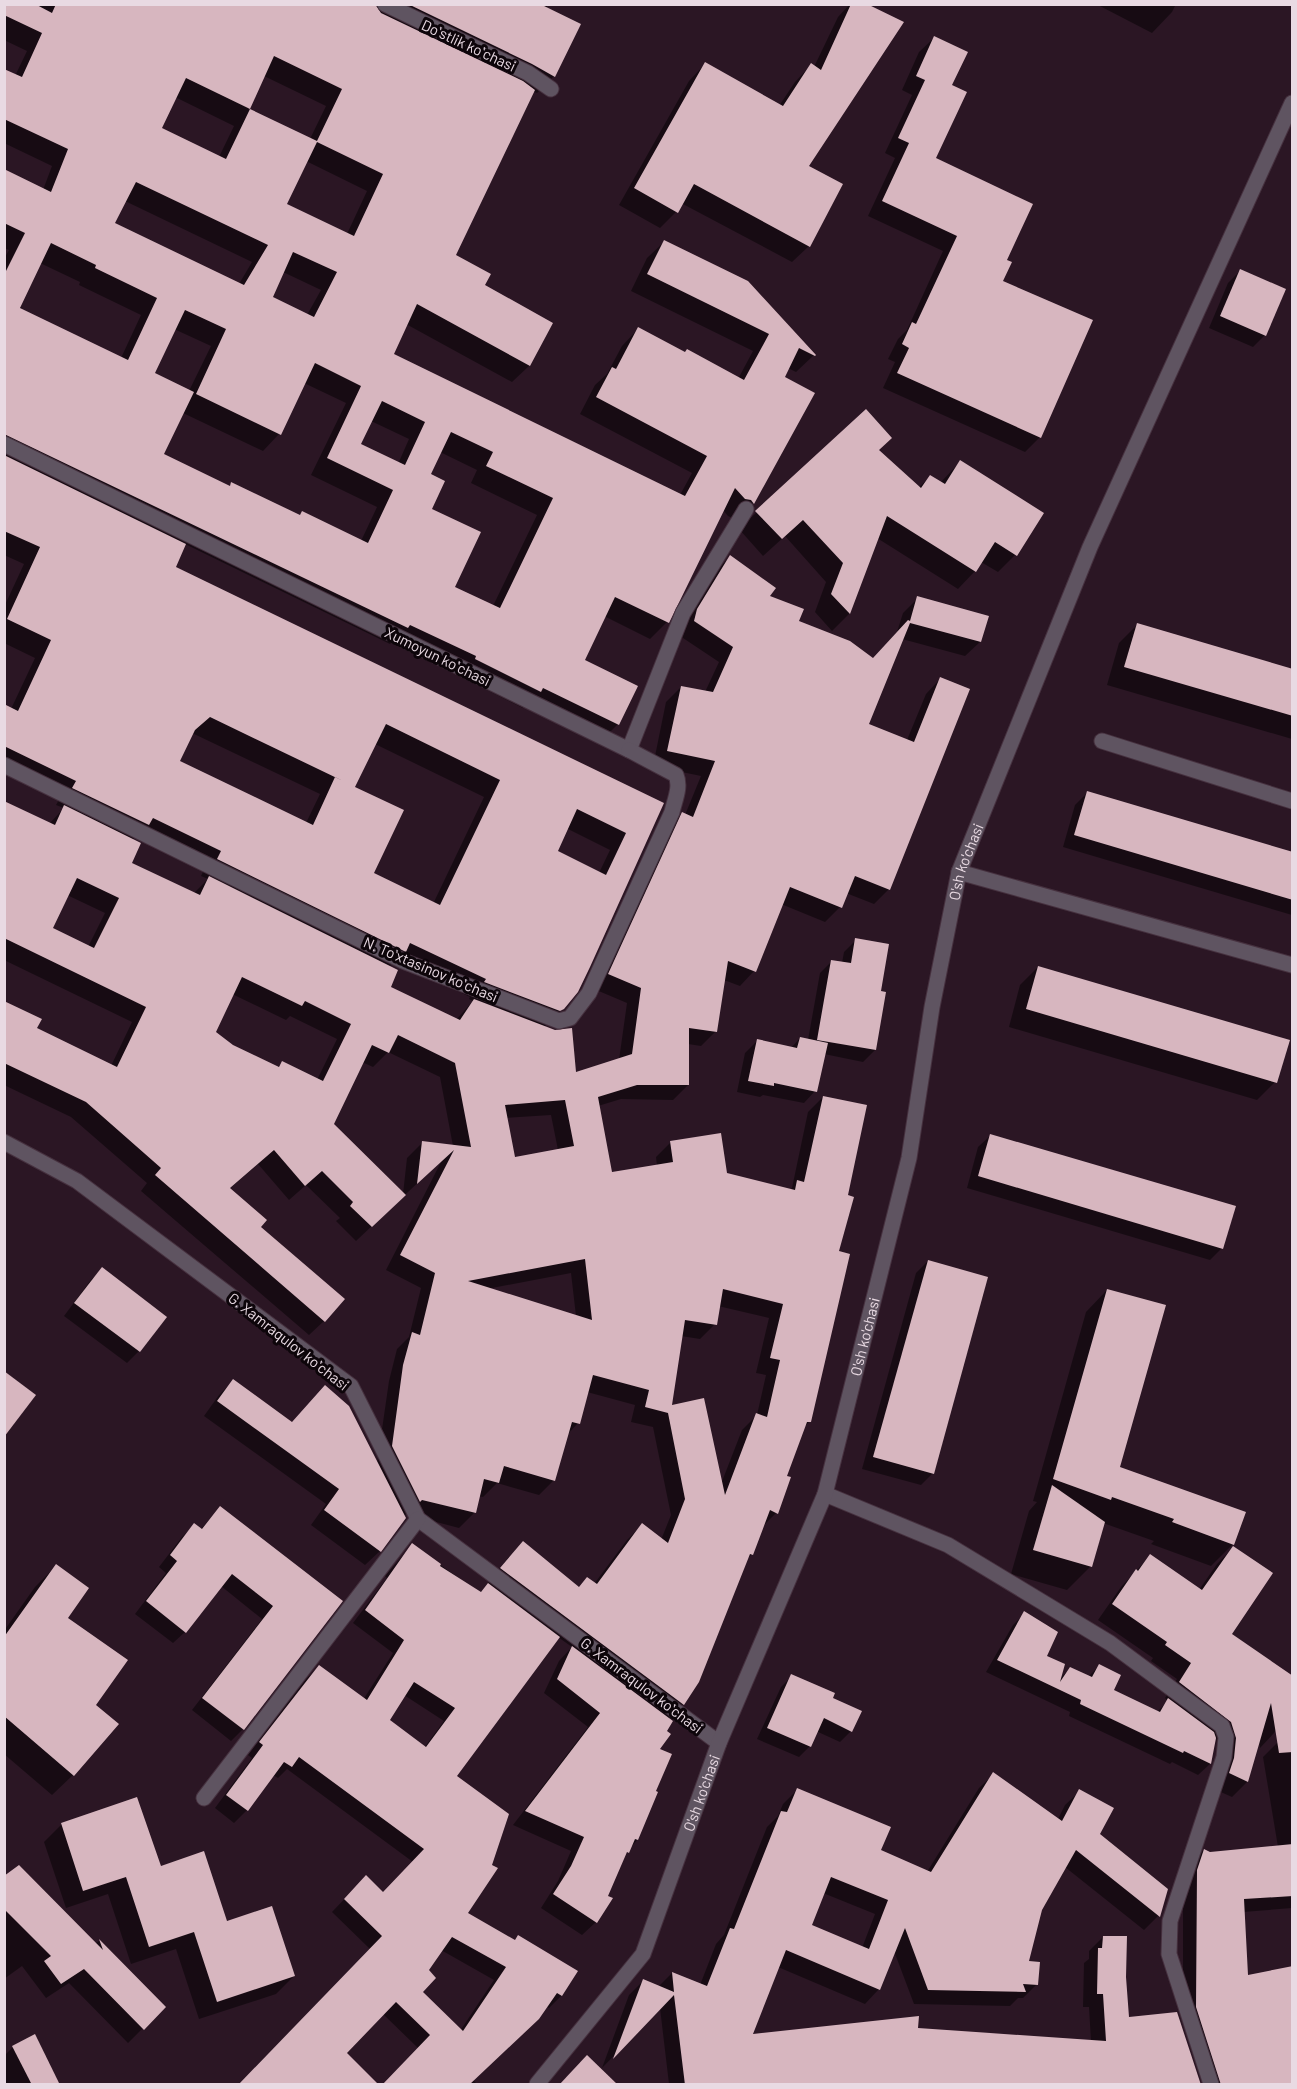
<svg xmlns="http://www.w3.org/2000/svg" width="1297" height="2089" viewBox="0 0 1297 2089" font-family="Barlow,sans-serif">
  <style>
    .shadow { fill: #0007; fill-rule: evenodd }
    .building { fill: #d7b6bf; fill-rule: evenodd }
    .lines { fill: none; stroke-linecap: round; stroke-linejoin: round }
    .minor-casing { stroke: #46313f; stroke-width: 17 }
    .minor { stroke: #5f5461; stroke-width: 15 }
    .labels { text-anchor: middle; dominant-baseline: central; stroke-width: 6; stroke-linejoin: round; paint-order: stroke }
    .street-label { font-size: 15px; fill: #e9dae3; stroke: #0d050a }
  </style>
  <rect width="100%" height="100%" fill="#2b1624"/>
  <g class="shadow">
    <path d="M4,4H548L546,9L579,24L554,76L537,93L532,91L454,256L483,286L551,324L529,366L512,382L406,324L392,355L680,495L692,473L580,414L595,385L607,374L622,346L638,329L738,379L753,351L631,291L647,258L664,242L814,355L796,372L788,368L783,378L813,394L753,503L737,520L728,516L723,510L667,622L650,639L604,616L583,660L618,724L601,741L527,705L523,708L459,676L461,673L393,641L390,644L185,544L174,567L662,804L563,1008L544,1027L574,1074L619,1060L627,1003L594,989L668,829L682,814L685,815L701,776L653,766L666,702L681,687L705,692L719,662L680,636L682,626L715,572L730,557L768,597L798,622L872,660L897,632L903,613L918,598L980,642L965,656L902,639L867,725L907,740L926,694L940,679L889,889L874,904L846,893L840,907L825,922L781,904L754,971L740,986L724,980L716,1031L701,1046L688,1044V1085L673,1100L621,1099L598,1106L611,1174L657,1166L656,1157L671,1142L726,1175L789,1191L792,1188L808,1112L823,1097L846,1196L809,1422L804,1427L785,1477L776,1513L762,1527L752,1554L745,1561L683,1704L668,1719L658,1749L637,1840L624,1856L596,1922L582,1935L541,1908L558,1881L571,1851L513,1825L588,1727L544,1693L559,1661L572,1647L558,1637L455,1776L465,1914L514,1941L576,1971L561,1996L549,2008L546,2006L473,2080L476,2083L474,2084H384L418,2048L383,2014L239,2084L370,1949L332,1912L353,1890L383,1894L413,1862L287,1769L278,1778L273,1775L247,1810L234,1823L215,1808L252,1758L248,1755L306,1679L319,1667L363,1700L393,1653L353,1623L387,1578L385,1576L412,1545L480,1593L508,1558L523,1543L578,1588L594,1584L627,1540L642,1525L661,1540L671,1515L653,1427L631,1422L635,1405L587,1392L578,1423L567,1435L554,1480L539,1495L497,1483L483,1497L478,1496L474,1513L459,1528L406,1514L380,1551L365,1565L311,1525L326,1504L204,1416L219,1395L233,1381L292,1423L377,1464L389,1381L397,1349L409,1337L421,1288L386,1270L442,1160L356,1241L336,1221L340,1218L306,1185L289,1200L258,1164L229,1189L259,1227L324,1321L309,1335L141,1191L147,1183L71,1117L4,1085V1002L35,1029L111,1066L132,1022L4,960V803L49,824L64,808L56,805L60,798L4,771V706L11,709L35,658L4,643V607L24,564L4,555V259L9,250L4,248V201L43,190L52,166L4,143V71L15,76L27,51L4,40ZM264,76L326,106L310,139L248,109ZM175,97L234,126L219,157L160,128ZM306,161L367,191L347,234L285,204ZM125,201L252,262L239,284L113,223ZM40,263L80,282L79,285L141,315L121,358L20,310L22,308L19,306ZM283,272L321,290L307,315L271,298ZM174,329L211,346L189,391L153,374ZM304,383L346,403L311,475L377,507L361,541L302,513L299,516L232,484L229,487L162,455L183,413L263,451L279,434ZM371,421L409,439L398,464L359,445ZM440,452L477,470L471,483L537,515L493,606L453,588L430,509L429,475ZM192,733L320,794L306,823L178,761ZM375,744L484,797L433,904L372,874L353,788ZM566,828L610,850L599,873L556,852ZM138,835L205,868L201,876L208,879L193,894L130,863L132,840ZM67,895L105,913L88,947L51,929ZM396,961L470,997L469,999L473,1001L456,1020L389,987V967ZM232,994L286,1020L290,1016L337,1039L317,1080L282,1063L277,1068L232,1046L214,1033ZM388,1052L440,1077L453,1146L422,1143L407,1158L403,1194L332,1124L362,1062L373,1067ZM551,1115L558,1150L514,1159L506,1118ZM571,1273L576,1316L487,1289ZM718,1306L769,1318L756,1373L766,1375L757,1415L742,1430L721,1484L670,1407L681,1336L700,1339L715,1324ZM404,1695L444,1721L424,1748L388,1721ZM441,1950L494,1980L460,2031L421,1992L427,1971Z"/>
    <polygon points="850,4 863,4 806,166 809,246 792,262 681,203 676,212 660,228 619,205 689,81 705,64 779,106 795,82 811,65 814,67 838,17"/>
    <polygon points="1096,4 1176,4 1172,12 1152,33"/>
    <polygon points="934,38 950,86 934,159 1005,261 1001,282 1040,437 1025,452 883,388 895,362 888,359 898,339 907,330 943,251 868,216 895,158 885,153 912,95 902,90 919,52"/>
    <polygon points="1240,271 1265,335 1253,347 1209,328 1228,283"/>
    <polygon points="877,450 919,487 930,477 940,483 960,462 1015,555 998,572 981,562 975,571 958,589 877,538 849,614 832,631 815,612 826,582 785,536 763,556 739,529 757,512"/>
    <polygon points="1137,625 1292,670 1292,739 1107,685 1119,643"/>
    <polygon points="1087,793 1292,854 1292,915 1063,847 1075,805"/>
    <polygon points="856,940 879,992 875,1050 863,1062 824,1054 815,1091 804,1103 763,1095 760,1097 737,1092 745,1053 757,1041 791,1048 800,1038 808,1040 820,973 832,961 842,963 844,952"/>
    <polygon points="1038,967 1275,1082 1257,1100 1009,1027 1020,985"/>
    <polygon points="990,1136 1222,1248 1210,1260 967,1188 978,1147"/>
    <polygon points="928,1261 933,1473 921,1485 862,1469 916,1273"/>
    <polygon points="102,1269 165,1317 139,1351 127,1363 64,1316 90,1281"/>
    <polygon points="1107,1290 1118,1468 1233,1544 1211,1566 1151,1544 1154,1541 1103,1523 1091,1566 1067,1590 1011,1574 1029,1511 1037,1502 1033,1501 1086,1312"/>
    <polygon points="220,1508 340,1601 243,1729 231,1741 192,1710 262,1619 221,1586 185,1632 173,1643 135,1614 166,1573 159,1567 182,1537 194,1525 200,1530"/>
    <polygon points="1233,1548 1230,1634 1292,1707 1274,1733 1260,1748 1259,1739 1247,1782 1232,1797 1214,1789 1221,1754 1215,1735 1210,1764 1198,1775 1172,1762 1170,1764 1069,1716 1070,1712 986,1672 1013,1625 1025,1613 1058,1680 1070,1669 1088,1677 1099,1666 1113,1691 1157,1712 1168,1701 1165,1698 1177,1679 1151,1661 1153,1658 1098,1620 1121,1587 1150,1556 1199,1590 1217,1564"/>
    <polygon points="56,1566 66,1619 94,1705 73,1775 52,1795 4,1754 4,1627 6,1628 35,1587"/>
    <polygon points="792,1676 831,1699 851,1731 840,1742 816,1731 809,1747 799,1757 757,1739 781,1687"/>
    <polygon points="1277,1743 1292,1749 1292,1908 1243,1912 1247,1977 1279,2084 1203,2084 1183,2021 1183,1886 1190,1865 1204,1850 1210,1853 1278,1847 1263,1757"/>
    <path d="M994,1774L1058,1819L1065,1805L1080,1791L1098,1834L1166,1889L1158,1916L1144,1930L1065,1867L1040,1909L1027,1962L1037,1984L1023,1998H1018L1010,2006L914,2004L894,1951L879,1989L865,2004L778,1967L750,2036L917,2030L995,2084H669L660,2008L602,2068L629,1995L643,1981L658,1987L672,1973L700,1985L716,1944L724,1935L767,1827L778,1816L783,1804L797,1790L880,1851L927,1872L979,1788ZM823,1893L875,1914L862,1948L810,1926Z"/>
    <polygon points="62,1824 160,1868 294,1976 276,1994 199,2019 176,1949 131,1964 108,1894 66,1908 44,1842"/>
    <polygon points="4,1878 95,1944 99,1941 164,2007 128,2043 69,1983 46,1998 22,1966 4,1979"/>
    <polygon points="1103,1937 1124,1977 1127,2019 1199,2084 1091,2041 1089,2007 1083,2007 1084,1963 1089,1959 1089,1951"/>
    <polygon points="13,2047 58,2084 7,2084 4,2080 4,2056"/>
  </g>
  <g class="building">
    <path d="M4,4H35L52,13L56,4H375L381,13L523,81L535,90L456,255L491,274L485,285L553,323L530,366L417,304L394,354L685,496L707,456L596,397L612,367L616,369L638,327L685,352L687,349L744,380L769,334L647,274L664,240L748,281L816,355L815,356L799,348L785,377L815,393L754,504L751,500L745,499L735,488L669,623L615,597L585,660L638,686L619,725L543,688L541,692L475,659L476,656L410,625L408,628L4,434V275L25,233L4,223V169L51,192L68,149L4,119V69L22,77L42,33L4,15ZM274,56L342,89L317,141L250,109L226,159L162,128L186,78L250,109ZM317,142L383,174L354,236L287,204ZM136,182L268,245L244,285L115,223ZM51,243L96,265L95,268L157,298L128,360L20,308ZM293,252L337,272L314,317L273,297ZM185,310L226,329L196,394L281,435L315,363L361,386L327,458L393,490L368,543L302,511L300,515L231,482L230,486L164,454L194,392L155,373ZM382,401L425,422L405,465L361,444ZM451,432L493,452L486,466L553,498L500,608L455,587L481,532L432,509L445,481L431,474Z"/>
    <polygon points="408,4 540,4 581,24 555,77 532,64"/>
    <polygon points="851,4 867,4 904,22 809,166 843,184 810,247 694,184 678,213 634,188 705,62 783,106 811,63 821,70"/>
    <polygon points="934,36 968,52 952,85 967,92 936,158 1033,204 1007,260 1012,262 1003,281 1093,320 1041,438 897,373 909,348 902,344 912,322 916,324 957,236 882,201 909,143 898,138 925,80 916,76"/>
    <polygon points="1240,269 1286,289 1266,336 1220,316"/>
    <polygon points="866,409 892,438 879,450 921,488 930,475 945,484 960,460 1044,513 1017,556 995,542 976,572 887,516 850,614 831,594 843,563 803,520 782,539 755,511"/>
    <path d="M4,455L186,544L176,567L664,803L590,967L578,992L564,1009L560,1011L484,982L486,979L410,943L406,952L217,859L221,851L153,818L149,825L72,788L76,781L4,746V704L18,711L51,640L7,619L40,547L4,531ZM210,717L343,781L335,777L313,825L180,761L195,730ZM386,724L500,780L440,905L374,873L404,810L355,787ZM577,809L626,833L606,875L558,851Z"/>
    <path d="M730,555L776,588L770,596L804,609L799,621L850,641L873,658L908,620L910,621L917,596L989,616L981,642L910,623L869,724L914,742L940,677L970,689L890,890L855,876L842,908L790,887L756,972L728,961L717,1032L689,1028V1085H637L598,1097L612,1172L673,1162L670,1141L721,1133L727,1173L795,1190L797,1180L804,1182L823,1096L867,1105L848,1195L854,1197L839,1251L850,1254L811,1422H807L787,1476L791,1477L778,1514L770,1510L753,1555L750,1554L699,1682L684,1705L500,1568L523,1541L579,1587L587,1577L597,1584L642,1523L668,1543L685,1499L668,1413L645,1407L649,1390L593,1375L580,1424L572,1422L555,1481L504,1466L499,1483L484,1479L476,1513L422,1500L420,1502L392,1446L403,1365L412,1332L420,1335L435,1273L400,1255L454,1150L417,1184L422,1141L471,1147L455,1063L398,1035L389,1053L372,1045L334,1124L406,1195L372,1227L350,1206L353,1202L322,1171L305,1186L274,1150L230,1188L267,1220L261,1227L345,1299L325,1322L155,1175L161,1168L86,1102L4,1063V1001L42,1019L37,1028L117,1067L146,1007L4,938V801L55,825L64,805L141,843L132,863L200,895L209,876L398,970L391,987L460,1020L474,999L555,1030L572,1028L576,1072L632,1054L641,988L608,974L682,812L693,817L715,761L667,751L681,686L713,692L733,647L694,621L697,609ZM77,878L119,898L94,948L53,928ZM242,977L302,1006L305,1001L351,1024L323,1081L282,1061L279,1067L233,1045L216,1032ZM565,1100L574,1146L515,1157L505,1105ZM585,1259L592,1320L468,1281ZM723,1289L783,1304L770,1358L780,1360L767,1417L756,1413L725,1495L704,1398L672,1405L685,1320L717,1325Z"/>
    <polygon points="1137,623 1293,669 1293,716 1124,667"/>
    <polygon points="1087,791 1293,852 1293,900 1074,835"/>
    <polygon points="855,938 889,944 881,991 886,992 876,1050 817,1040 831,960 851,963"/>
    <polygon points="1038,966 1290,1040 1277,1083 1026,1009"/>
    <polygon points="800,1037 828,1043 817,1092 774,1083 774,1086 748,1081 757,1039 797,1048"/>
    <polygon points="990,1134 1236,1206 1223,1249 978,1176"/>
    <polygon points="928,1260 988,1277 934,1474 873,1457"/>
    <polygon points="102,1267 167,1317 140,1352 74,1303"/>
    <polygon points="1107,1289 1166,1305 1120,1467 1246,1512 1234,1545 1172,1522 1174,1519 1112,1497 1111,1500 1053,1479"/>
    <polygon points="4,1371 36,1395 4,1437"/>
    <polygon points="233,1379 292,1422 325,1385 349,1406 406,1518 381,1552 324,1510 339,1489 217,1401"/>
    <polygon points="1052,1485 1105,1522 1092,1567 1033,1550"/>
    <polygon points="220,1506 343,1601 244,1730 202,1698 273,1606 232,1574 186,1633 146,1601 177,1561 170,1555 194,1523 202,1529"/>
    <path d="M412,1543L441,1564L440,1566L481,1592L488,1583L560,1637L457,1776L509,1814L492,1865L498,1868L468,1913L515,1940L518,1935L578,1971L562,1996L557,1993L539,2019L469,2085H382L430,2035L396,2002L347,2053L379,2085H238L382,1936L344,1899L366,1875L383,1892L424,1849L299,1757L292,1767L284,1762L248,1811L226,1795L263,1745L259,1742L319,1665L367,1700L404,1640L365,1610ZM414,1682L455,1708L426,1747L390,1720ZM452,1937L506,1967L463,2031L423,1992L436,1978L429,1970Z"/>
    <polygon points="1233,1546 1273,1573 1232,1634 1293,1676 1293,1752 1279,1753 1271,1703 1248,1782 1229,1773 1234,1758 1236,1738 1231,1722 1179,1682 1191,1663 1165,1645 1167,1642 1112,1604 1136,1569 1138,1571 1150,1554 1202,1590"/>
    <polygon points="56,1564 89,1588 68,1618 128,1660 96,1705 119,1724 74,1776 4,1716 4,1637"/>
    <polygon points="1024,1611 1058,1632 1047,1656 1065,1664 1060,1682 1070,1667 1092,1677 1099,1664 1121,1675 1114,1690 1160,1712 1168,1698 1214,1732 1216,1738 1211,1764 1184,1751 1183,1753 1080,1704 1081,1700 997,1660"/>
    <polygon points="572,1646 673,1721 667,1731 671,1734 660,1749 672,1754 656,1791 658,1792 638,1840 635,1839 629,1853 627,1852 608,1896 613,1898 597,1923 553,1894 571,1866 584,1837 525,1811 600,1713 557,1679"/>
    <polygon points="791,1674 835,1693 833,1698 862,1711 852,1732 824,1718 811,1747 767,1728"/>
    <path d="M993,1772L1062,1821L1079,1789L1114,1808L1100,1834L1168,1889L1160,1917L1076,1850L1042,1910L1029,1961L1040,1962L1038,1985L1023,1984L1026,1992L928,1990L905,1928L880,1990L786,1950L753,2034L919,2016L918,2028L1106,2041L1103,1994H1097L1098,1948H1102L1103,1936H1127L1126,1977L1129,2017L1177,2012L1201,2085H685L674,1995L613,2059L643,1979L674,1992L672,1972L707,1986L730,1928L734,1929L781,1811L787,1812L797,1788L891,1827L881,1850L931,1872ZM831,1877L888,1900L869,1949L812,1925Z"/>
    <polygon points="137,1797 161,1866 204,1851 227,1921 272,1906 295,1976 217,2002 194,1932 149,1947 126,1877 83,1891 61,1823"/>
    <polygon points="1293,1844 1293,1896 1244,1899 1248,1975 1293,1966 1293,2085 1221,2085 1196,2007 1197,1870 1204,1849 1210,1852"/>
    <polygon points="19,1865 103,1950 99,1939 166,2007 144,2030 84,1969 61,1984 44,1961 51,1956 4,1909 4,1876"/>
    <polygon points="35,2034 60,2085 32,2085 12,2046"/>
    <polygon points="587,2055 618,2085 559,2085"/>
  </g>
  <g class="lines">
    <g class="minor-casing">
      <g id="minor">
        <polyline points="385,4 528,73 551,89"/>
        <polyline points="4,444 629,750 683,613 746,509"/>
        <polyline points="1102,741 1292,801"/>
        <path d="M4,765L403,961L559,1021L570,1018L589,993L672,812C675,799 681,787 676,775L629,750"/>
        <polyline points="959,872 1292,965"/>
        <polyline points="4,1142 77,1181 351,1386 418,1519 719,1743"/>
        <polyline points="825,1494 948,1545 1110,1643 1222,1726 1226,1737 1224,1757 1170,1921 1169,1954 1211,2084"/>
        <polyline points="204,1798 418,1519"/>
        <path id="s1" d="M537,2084L643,1954L719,1743L825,1494L909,1158L932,1007L959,872L1090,547L1292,103"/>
      </g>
    </g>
    <use href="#minor" class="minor"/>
  </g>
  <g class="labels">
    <g class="street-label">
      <text transform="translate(469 45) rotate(25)">Doʻstlik koʻchasi</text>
      <text transform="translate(438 656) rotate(26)">Xumoyun koʻchasi</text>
      <text stroke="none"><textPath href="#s1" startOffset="1311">O'sh ko'chasi</textPath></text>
      <text transform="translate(431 969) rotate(23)">N. Toʻxtasinov koʻchasi</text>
      <text stroke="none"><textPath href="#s1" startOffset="825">O'sh ko'chasi</textPath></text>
      <text transform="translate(289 1341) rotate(38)">G. Xamraqulov koʻchasi</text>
      <text transform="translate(642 1685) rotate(37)">G. Xamraqulov koʻchasi</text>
      <text stroke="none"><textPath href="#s1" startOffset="339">O'sh ko'chasi</textPath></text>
    </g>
  </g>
  <rect width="1297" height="2089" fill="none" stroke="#e9dae3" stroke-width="12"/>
</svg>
